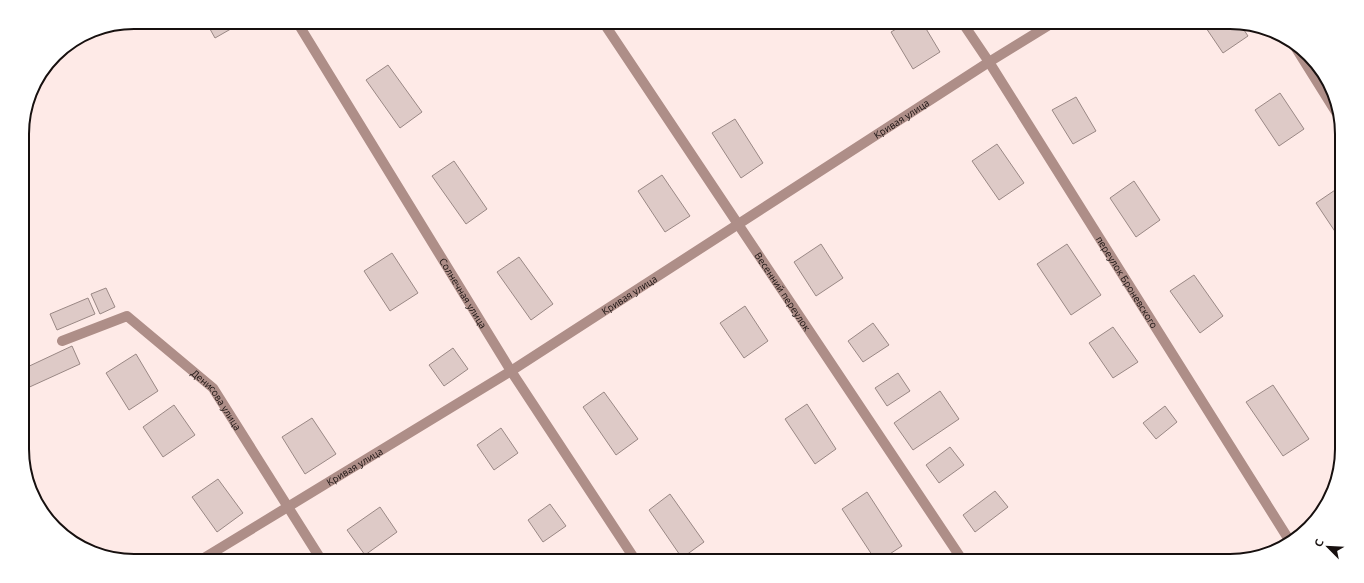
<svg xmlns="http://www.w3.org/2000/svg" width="1364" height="583" viewBox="0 0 1364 583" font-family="Ubuntu,sans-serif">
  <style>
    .building { fill: #decac7; stroke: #9a8885 }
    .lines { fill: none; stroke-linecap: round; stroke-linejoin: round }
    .minor { stroke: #ae8e88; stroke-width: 10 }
    .labels { text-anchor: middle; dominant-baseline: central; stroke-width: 3.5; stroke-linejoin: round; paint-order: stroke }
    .street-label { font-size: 10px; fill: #17100f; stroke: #fff }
    .rim { fill: none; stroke: #17100f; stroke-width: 2 }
  </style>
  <rect width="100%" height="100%" fill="#feeae7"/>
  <g class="building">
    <polygon points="206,22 243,22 215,38"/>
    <polygon points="908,22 922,22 940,52 913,69 891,32"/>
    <polygon points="1202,22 1230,22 1240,24 1248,36 1223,53"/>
    <polygon points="388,65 422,112 400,128 366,80"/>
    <polygon points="1280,93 1304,129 1279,146 1255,110"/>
    <polygon points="1076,97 1096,131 1073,144 1052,110"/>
    <polygon points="735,119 763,163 741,178 712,133"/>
    <polygon points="997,144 1024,183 999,200 972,161"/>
    <polygon points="454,161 487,209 466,224 432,176"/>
    <polygon points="662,175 690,216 665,232 638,191"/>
    <polygon points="1134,181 1160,220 1136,237 1110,198"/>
    <polygon points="1341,186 1341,238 1340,239 1316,203"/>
    <polygon points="821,244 843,278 816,296 794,262"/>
    <polygon points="1067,244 1101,295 1071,315 1037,264"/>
    <polygon points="392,253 418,293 390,311 364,271"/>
    <polygon points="519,257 553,304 531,320 497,272"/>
    <polygon points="1194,275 1223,316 1200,333 1170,291"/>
    <polygon points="106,288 115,307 100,314 91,294"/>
    <polygon points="88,298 95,314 57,330 50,314"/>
    <polygon points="745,306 768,341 744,358 720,323"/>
    <polygon points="873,323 889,345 863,362 848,341"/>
    <polygon points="1113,327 1138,362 1113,378 1089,343"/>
    <polygon points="72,346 80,364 23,390 23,369"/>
    <polygon points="453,348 468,369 444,386 429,365"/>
    <polygon points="136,354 158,391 129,410 106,373"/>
    <polygon points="898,373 910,391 887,406 875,388"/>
    <polygon points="1273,385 1309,439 1283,456 1246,402"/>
    <polygon points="940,391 959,419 913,450 894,423"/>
    <polygon points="604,392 638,439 616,455 583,407"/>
    <polygon points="807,404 836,449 815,464 785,419"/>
    <polygon points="174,405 195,435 163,457 143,427"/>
    <polygon points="1165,406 1177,422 1156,439 1143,423"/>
    <polygon points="312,418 336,454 305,474 282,437"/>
    <polygon points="501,428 518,453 494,470 477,445"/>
    <polygon points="950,447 964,465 939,483 926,465"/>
    <polygon points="218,479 243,513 217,532 192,497"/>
    <polygon points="995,491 1008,507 975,532 963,515"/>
    <polygon points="867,492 902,546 879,561 876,561 842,509"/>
    <polygon points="670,494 704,542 682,558 649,510"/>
    <polygon points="550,504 566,526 543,542 528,520"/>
    <polygon points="380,507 397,532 365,555 347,530"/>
  </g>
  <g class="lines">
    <g class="minor">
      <path id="s1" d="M297,22L511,371L636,561"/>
      <path id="s2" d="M603,22L963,561"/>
      <path id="s3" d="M962,22L989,62L1291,543"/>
      <polyline points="1296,48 1341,120"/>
      <path id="s4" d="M62,341L127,316L213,388L322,561"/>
      <path id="s5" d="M199,561L511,371L989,62L1054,22"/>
    </g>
  </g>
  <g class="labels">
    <g class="street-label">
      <text stroke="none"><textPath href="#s5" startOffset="830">Кривая улица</textPath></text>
      <text stroke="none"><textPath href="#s3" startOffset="308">переулок Броневского</textPath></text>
      <text stroke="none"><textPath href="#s2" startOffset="324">Весенний переулок</textPath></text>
      <text stroke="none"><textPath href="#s1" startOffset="318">Солнечная улица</textPath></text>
      <text stroke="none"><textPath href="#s5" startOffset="506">Кривая улица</textPath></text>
      <text stroke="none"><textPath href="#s4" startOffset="193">Денисова улица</textPath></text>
      <text stroke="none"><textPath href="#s5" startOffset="182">Кривая улица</textPath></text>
    </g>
  </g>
  <path d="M0 0H1364V583H0ZM134 29H1230A105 105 0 0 1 1335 134V449A105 105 0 0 1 1230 554H134A105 105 0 0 1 29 449V134A105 105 0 0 1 134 29Z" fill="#fff" fill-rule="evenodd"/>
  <path class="rim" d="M134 29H1230A105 105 0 0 1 1335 134V449A105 105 0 0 1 1230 554H134A105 105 0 0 1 29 449V134A105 105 0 0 1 134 29Z"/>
  <g transform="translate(1328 547) rotate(294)" stroke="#ffffff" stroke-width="3" paint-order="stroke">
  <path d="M0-3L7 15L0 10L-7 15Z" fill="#17100f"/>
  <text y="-6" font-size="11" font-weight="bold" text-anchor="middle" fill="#17100f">С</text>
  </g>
</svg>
